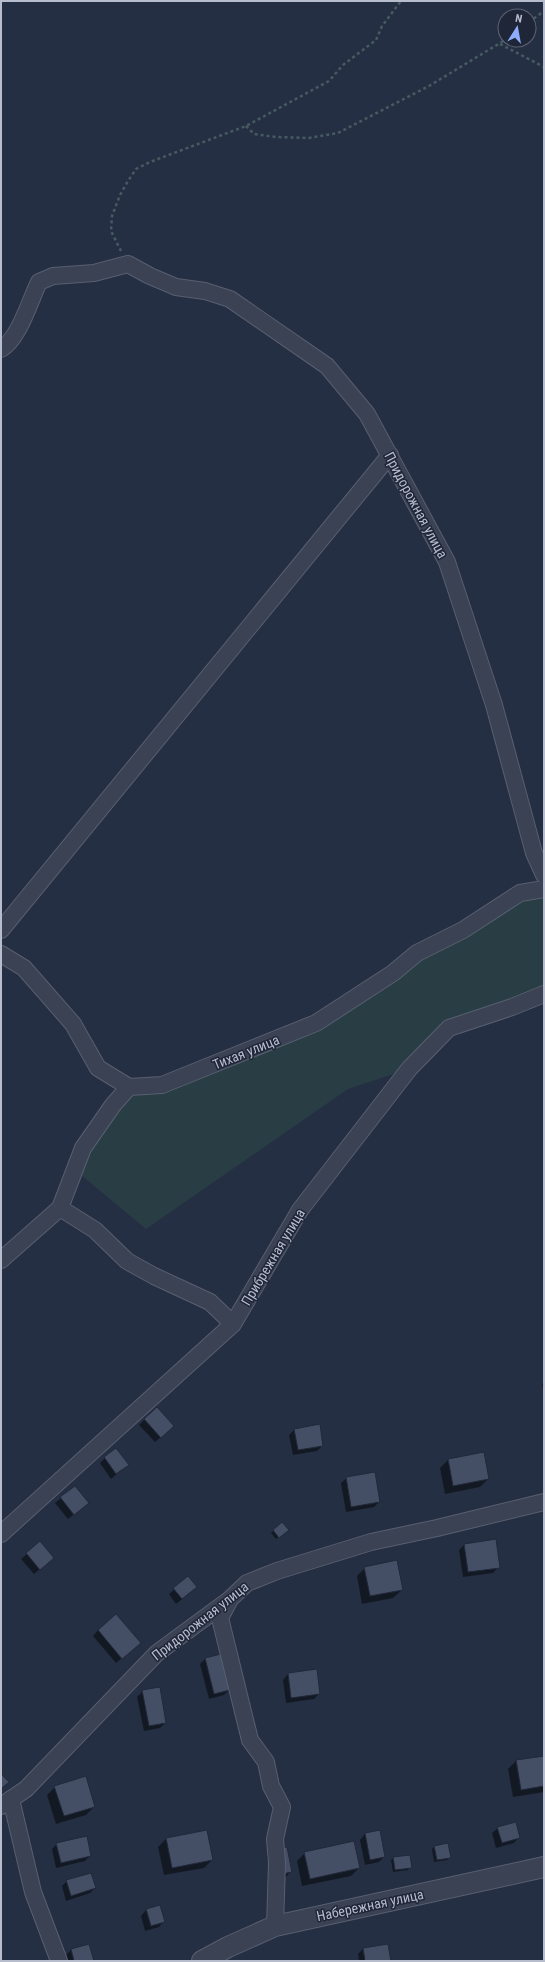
<svg xmlns="http://www.w3.org/2000/svg" width="545" height="1962" viewBox="0 0 545 1962" font-family="'Roboto Condensed',sans-serif">
  <style>
    .green { fill: #283e44 }
    .shadow { fill: #0007 }
    .building { fill: #444e65; stroke: #21283a }
    .lines { fill: none; stroke-linecap: round; stroke-linejoin: round }
    .minor-casing { stroke: #585f70; stroke-width: 18 }
    .tertiary-casing { stroke: #585f70; stroke-width: 22 }
    .path { stroke: #465b61; stroke-width: 2.5; stroke-dasharray: 3 3; stroke-linecap: butt }
    .minor { stroke: #3a4253; stroke-width: 16 }
    .tertiary { stroke: #3a4253; stroke-width: 20 }
    .labels { text-anchor: middle; dominant-baseline: central; stroke-width: 3; stroke-linejoin: round; paint-order: stroke }
    .street-label { font-size: 14px; fill: #b7bdcd; stroke: #1f2638 }
  </style>
  <rect width="100%" height="100%" fill="#252f43"/>
  <polygon class="green" points="544,889 544,994 449,1028 409,1069 348,1089 146,1229 75,1170 129,1087 162,1085 316,1023 417,953"/>
  <g class="shadow">
    <polygon points="544,1382 544,1395 542,1384"/>
    <polygon points="145,1419 168,1431 155,1442 139,1425"/>
    <polygon points="295,1429 322,1446 317,1451 293,1455 289,1435"/>
    <polygon points="483,1453 488,1479 480,1487 445,1494 440,1468 448,1460"/>
    <polygon points="105,1458 127,1465 111,1479 100,1463"/>
    <polygon points="347,1478 379,1502 374,1507 346,1512 341,1483"/>
    <polygon points="75,1487 82,1508 68,1519 55,1503"/>
    <polygon points="282,1523 285,1532 276,1539 271,1533"/>
    <polygon points="40,1543 47,1563 34,1574 21,1559"/>
    <polygon points="465,1544 498,1567 493,1573 463,1577 459,1550"/>
    <polygon points="365,1568 402,1590 393,1598 362,1604 357,1576"/>
    <polygon points="188,1577 191,1592 176,1604 169,1594"/>
    <polygon points="98,1630 134,1648 116,1663 93,1636"/>
    <polygon points="206,1658 229,1690 224,1695 209,1699 200,1664"/>
    <polygon points="288,1674 319,1694 314,1699 286,1703 283,1680"/>
    <polygon points="143,1691 165,1723 160,1728 144,1731 137,1697"/>
    <polygon points="544,1757 544,1792 513,1797 508,1769 516,1761"/>
    <polygon points="55,1787 94,1807 86,1815 56,1824 47,1795"/>
    <polygon points="498,1828 519,1837 514,1843 496,1848 492,1833"/>
    <polygon points="365,1834 384,1857 379,1862 365,1865 360,1840"/>
    <polygon points="166,1839 212,1860 204,1868 164,1875 158,1847"/>
    <polygon points="57,1844 90,1856 85,1861 56,1868 52,1849"/>
    <polygon points="434,1847 450,1857 447,1860 434,1862 432,1849"/>
    <polygon points="272,1851 291,1871 286,1877 272,1879 267,1856"/>
    <polygon points="305,1853 359,1868 351,1876 302,1886 297,1861"/>
    <polygon points="394,1858 411,1867 408,1870 393,1872 391,1860"/>
    <polygon points="67,1881 95,1888 90,1893 66,1901 62,1886"/>
    <polygon points="160,1906 164,1921 159,1927 145,1931 141,1916 146,1910"/>
    <polygon points="363,1949 390,1961 359,1961 358,1954"/>
    <polygon points="71,1950 93,1961 68,1961 66,1955"/>
  </g>
  <g class="building">
    <polygon points="157,1407 174,1426 161,1438 144,1419"/>
    <polygon points="320,1424 323,1446 298,1450 294,1429"/>
    <polygon points="116,1448 129,1465 116,1474 104,1457"/>
    <polygon points="484,1452 489,1479 453,1486 448,1459"/>
    <polygon points="375,1472 380,1502 351,1507 346,1477"/>
    <polygon points="75,1486 89,1503 74,1515 60,1497"/>
    <polygon points="282,1522 289,1530 279,1538 273,1530"/>
    <polygon points="496,1539 500,1568 468,1572 464,1544"/>
    <polygon points="40,1541 54,1558 40,1570 26,1553"/>
    <polygon points="397,1560 403,1590 370,1596 364,1567"/>
    <polygon points="188,1576 197,1587 182,1599 173,1588"/>
    <polygon points="116,1614 141,1643 122,1659 98,1630"/>
    <polygon points="221,1654 230,1690 214,1694 205,1658"/>
    <polygon points="317,1669 320,1694 291,1698 288,1673"/>
    <polygon points="160,1687 166,1723 149,1726 142,1690"/>
    <polygon points="544,1756 544,1786 521,1790 516,1760"/>
    <polygon points="1,1774 9,1782 1,1789"/>
    <polygon points="86,1776 95,1807 64,1816 54,1786"/>
    <polygon points="516,1822 520,1838 502,1843 497,1827"/>
    <polygon points="207,1830 213,1860 172,1868 166,1838"/>
    <polygon points="380,1830 385,1857 370,1860 365,1833"/>
    <polygon points="87,1836 91,1856 61,1863 56,1843"/>
    <polygon points="354,1841 360,1868 310,1879 304,1852"/>
    <polygon points="448,1843 451,1858 437,1860 434,1846"/>
    <polygon points="287,1847 292,1872 277,1875 272,1850"/>
    <polygon points="410,1855 412,1868 395,1870 393,1857"/>
    <polygon points="91,1873 96,1888 71,1896 66,1880"/>
    <polygon points="160,1905 165,1922 151,1926 146,1909"/>
    <polygon points="89,1944 94,1961 74,1961 71,1949"/>
    <polygon points="388,1944 391,1961 365,1961 363,1948"/>
  </g>
  <g class="lines">
    <g class="minor-casing">
      <g id="minor">
        <path d="M1,349C19,339 30,300 39,282L53,276L94,273L128,264L150,276L176,287L205,291L230,299L327,366L367,414L447,562L494,705L534,853L544,875"/>
        <polyline points="1,930 390,455"/>
        <polyline points="1,954 24,968 73,1024 98,1068 129,1087"/>
        <polyline points="60,1208 95,1230 127,1261 154,1276 210,1302 233,1324"/>
        <polyline points="1,1260 60,1208 83,1148 113,1105 129,1087 162,1085 316,1023 393,973 417,953 463,930 520,893 544,889"/>
        <polyline points="1,1534 233,1324 300,1210 409,1069 449,1028 512,1007 544,994"/>
        <polyline points="229,1601 220,1618 250,1740 266,1762 271,1786 282,1807 275,1839 277,1863 275,1926"/>
        <polyline points="11,1799 33,1892 59,1961"/>
        <polyline points="1,1806 26,1789 157,1653 229,1600 247,1583 277,1571 371,1542 437,1528 544,1502"/>
      </g>
    </g>
    <g class="tertiary-casing">
      <polyline id="tertiary" points="202,1961 228,1947 275,1926 544,1867"/>
    </g>
    <g class="path">
      <polyline points="529,22 544,11"/>
      <polyline points="500,44 544,67"/>
      <polyline points="246,126 254,134 276,137 309,138 338,133 429,86 505,40"/>
      <polyline points="121,251 111,231 112,216 120,195 128,181 136,169 150,162 246,126 329,81 343,65 376,40 382,26 401,1"/>
    </g>
    <use href="#minor" class="minor"/>
    <use href="#tertiary" class="tertiary"/>
  </g>
  <g class="labels">
    <g class="street-label">
      <text transform="translate(416 505) rotate(62)">Придорожная улица</text>
      <text transform="translate(246 1052) rotate(-22)">Тихая улица</text>
      <text transform="translate(273 1257) rotate(-59)">Прибрежная улица</text>
      <text transform="translate(200 1621) rotate(-38)">Придорожная улица</text>
      <text transform="translate(370 1905) rotate(-12)">Набережная улица</text>
    </g>
  </g>
  <rect width="545" height="1962" fill="none" stroke="#b7bdcd" stroke-width="4"/>
  <g transform="translate(517 28) rotate(11)"><circle r="19" fill="#1f2638" stroke="#5c6274"/>
  <path d="M0-3L7 15L0 10L-7 15Z" fill="#8dacfc"/>
  <text y="-6" font-size="11" font-weight="bold" text-anchor="middle" fill="#b7bdcd">N</text>
  </g>
</svg>
